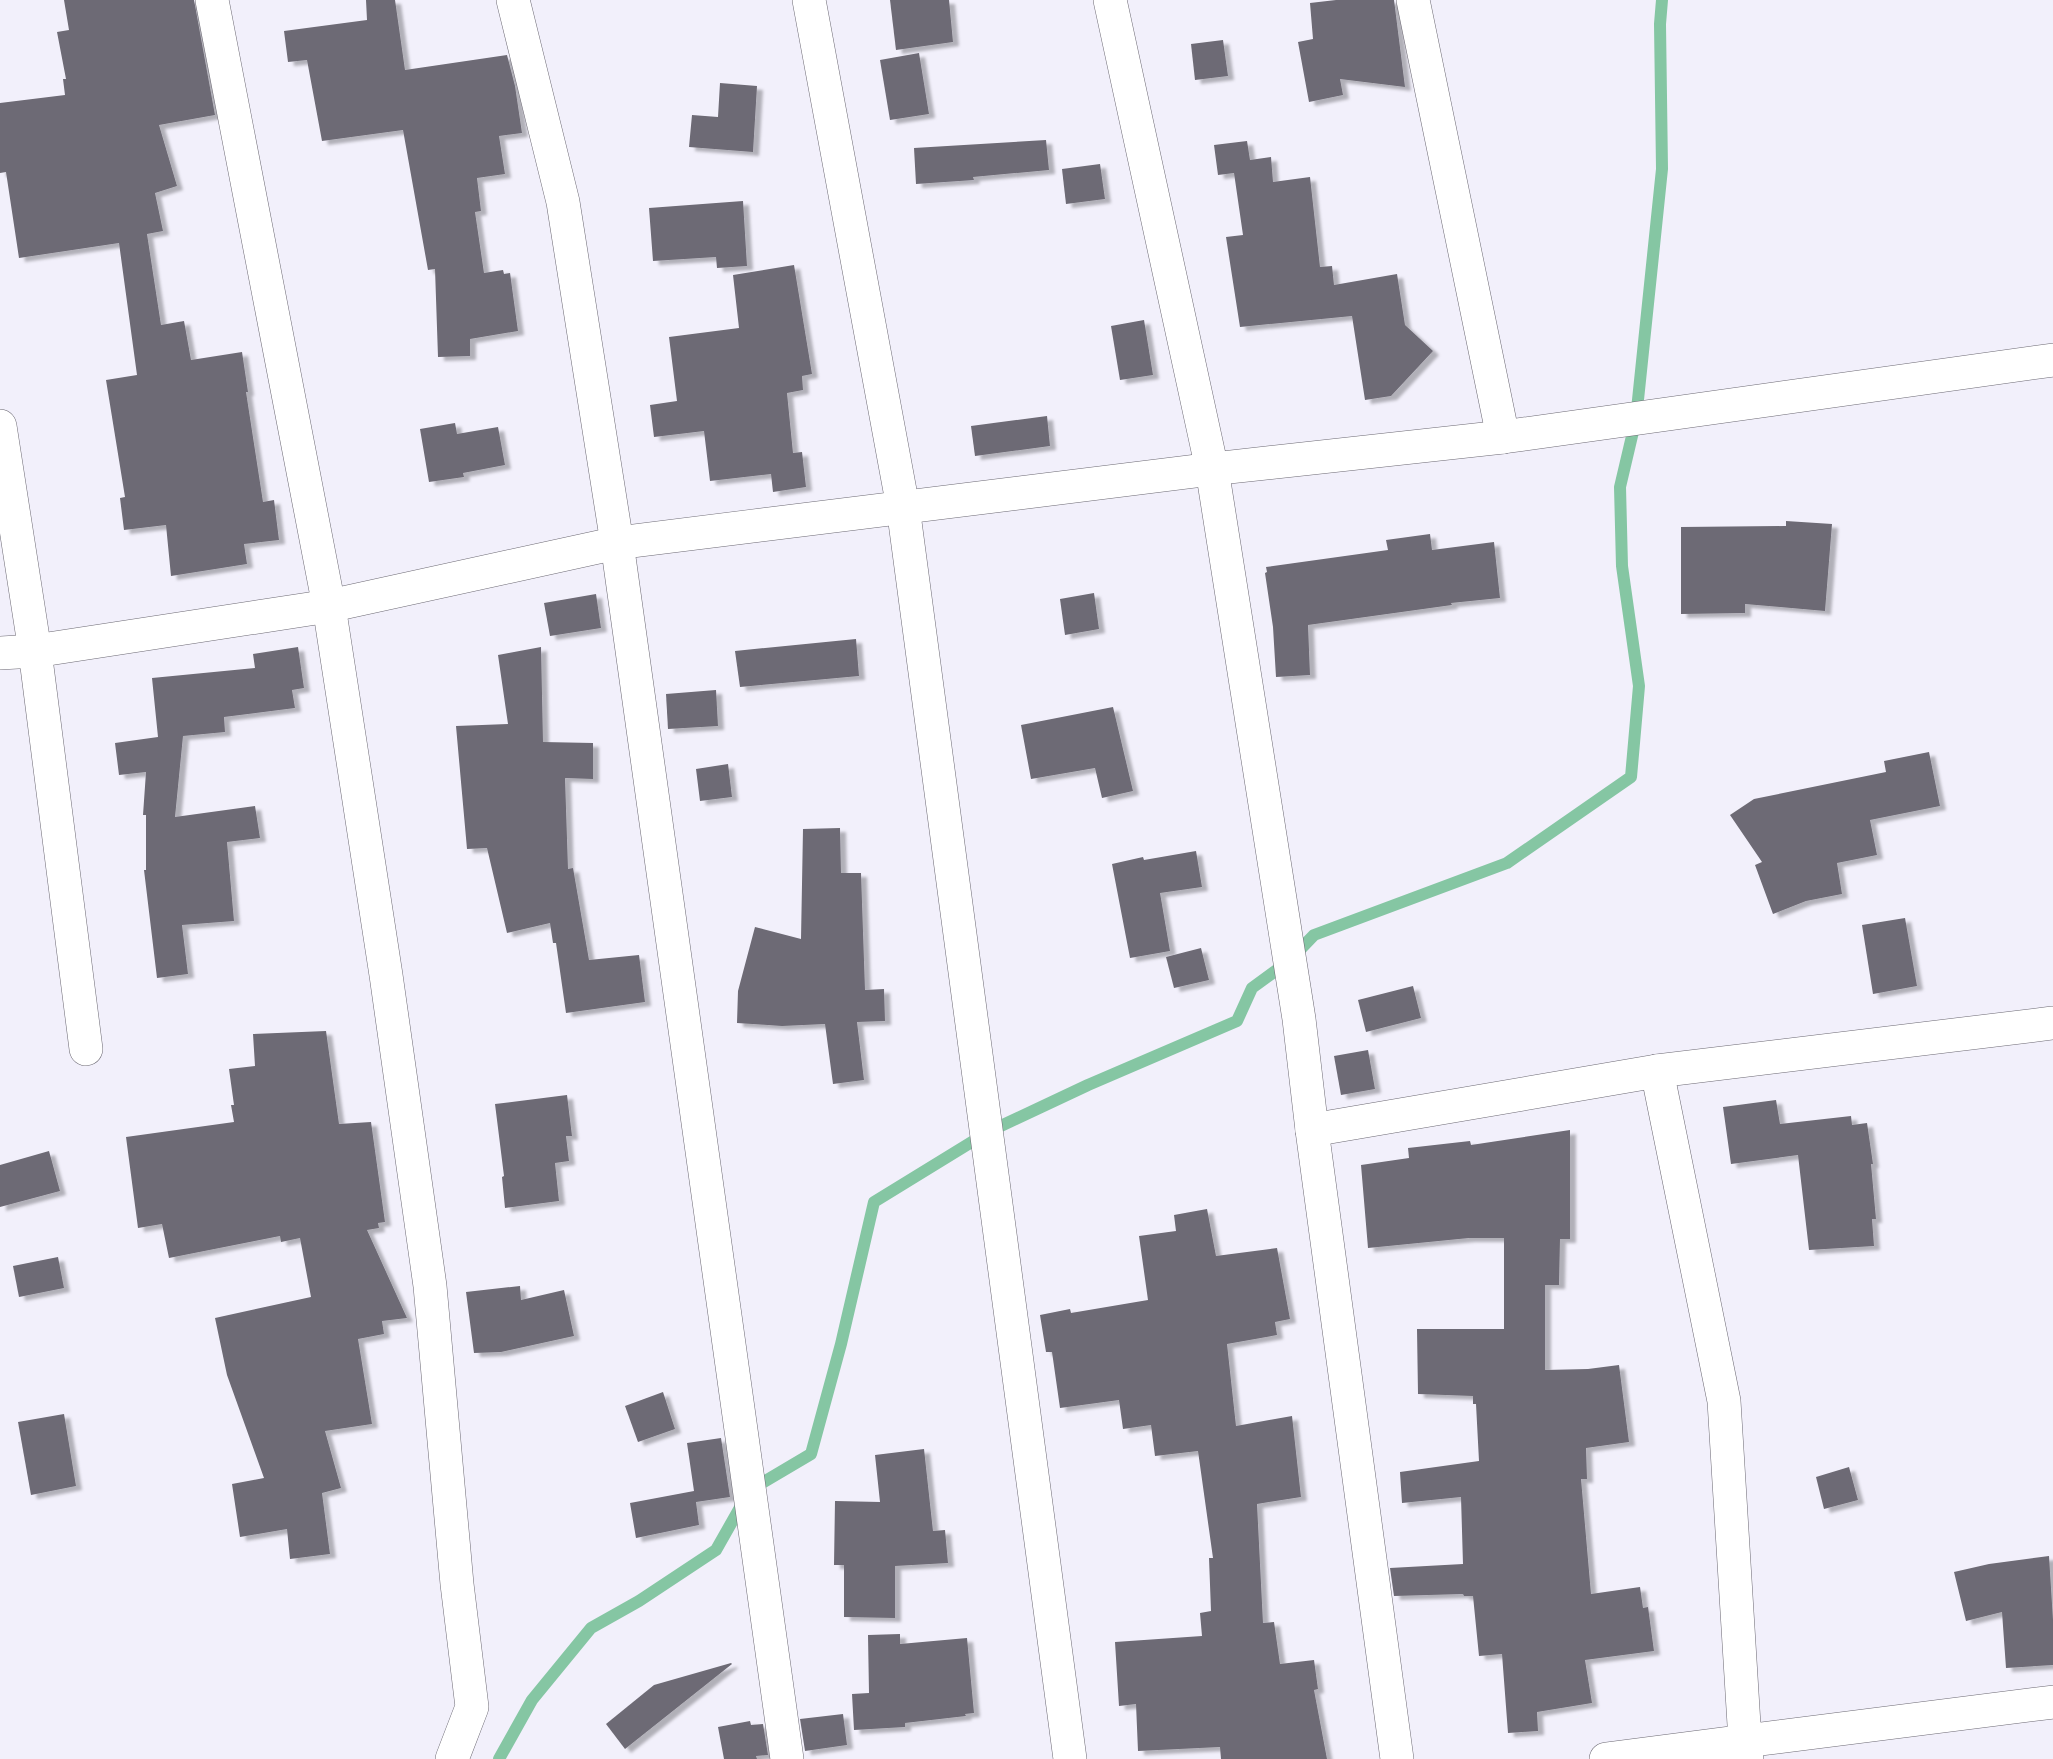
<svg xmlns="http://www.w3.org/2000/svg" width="2053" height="1759" viewBox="0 0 2053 1759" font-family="Rubik,sans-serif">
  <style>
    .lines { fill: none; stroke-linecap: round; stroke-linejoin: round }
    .stream { stroke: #85c6a3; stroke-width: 12 }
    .building { fill: #6d6a74; filter: url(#shadow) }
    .street-casing { stroke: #6c6973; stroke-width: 34 }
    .street { stroke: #fff; stroke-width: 33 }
  </style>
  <defs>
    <filter id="shadow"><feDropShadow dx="6" dy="4" stdDeviation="1.5" flood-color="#0004"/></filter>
  </defs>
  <rect width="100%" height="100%" fill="#f2f0fb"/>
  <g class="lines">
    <polyline class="stream" points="499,1759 532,1700 591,1628 639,1601 716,1550 750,1490 811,1454 841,1344 874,1202 988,1132 1088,1085 1237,1021 1252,988 1289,961 1314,935 1507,863 1631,777 1639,686 1622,566 1620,487 1636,419 1662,169 1660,24 1662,0"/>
  </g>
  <g class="building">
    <polygon points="64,0 194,0 215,115 159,125 177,186 155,193 163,231 147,234 161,325 184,321 191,360 242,352 248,392 246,392 263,502 274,500 279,540 244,544 247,564 171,576 166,525 124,530 120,498 125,497 106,380 137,375 119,243 19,258 6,172 0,173 0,103 65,95 63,79 66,79 57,32 69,30"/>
    <polygon points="366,0 395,0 405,70 507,55 515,86 522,133 499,136 505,174 477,178 481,211 475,212 484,273 503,270 504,274 510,273 518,331 470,339 470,356 438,357 435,269 428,270 403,130 322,141 307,60 288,62 284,31 367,20"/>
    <polygon points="890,0 949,0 953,42 896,50"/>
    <polygon points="1336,0 1394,0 1405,87 1340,79 1343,95 1309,102 1298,42 1313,39 1310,3"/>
    <polygon points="1223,40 1228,76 1195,80 1191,44"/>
    <polygon points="919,53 929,114 890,120 880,60"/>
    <polygon points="720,83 757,86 753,152 689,147 692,115 718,117"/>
    <polygon points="1046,140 1049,170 973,177 974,180 916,184 914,148"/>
    <polygon points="1247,141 1250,160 1271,157 1273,182 1310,177 1320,267 1332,266 1334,285 1397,274 1405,325 1433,351 1391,396 1365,400 1352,316 1240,327 1226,237 1243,235 1234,173 1218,175 1214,145"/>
    <polygon points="1100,164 1105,199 1066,204 1062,169"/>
    <polygon points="743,201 747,266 717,268 716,257 653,261 649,208"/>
    <polygon points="794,265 812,374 802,376 803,390 787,393 793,453 802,452 806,487 773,492 771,474 710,481 704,431 654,437 650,405 677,401 669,337 739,328 733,275"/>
    <polygon points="1144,320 1153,375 1120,380 1111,326"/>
    <polygon points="1047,416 1050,446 975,456 971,426"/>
    <polygon points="455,423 457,434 498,427 505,465 463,473 464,477 429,482 420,429"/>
    <polygon points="1786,521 1832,524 1825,611 1745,604 1745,613 1681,614 1681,527 1786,526"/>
    <polygon points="1430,534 1432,550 1494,542 1500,598 1451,603 1452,605 1308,625 1310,675 1276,677 1273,627 1265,573 1267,572 1266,567 1388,550 1386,540"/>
    <polygon points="1094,593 1099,629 1065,635 1060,599"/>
    <polygon points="596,594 601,628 550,636 544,603"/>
    <polygon points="856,639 859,676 740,687 735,651"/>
    <polygon points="298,647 304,688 292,690 295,708 224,717 225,732 183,736 175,817 255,806 260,838 227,842 234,921 182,925 188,974 157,978 144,870 146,870 146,815 143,815 146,772 119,775 115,743 158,737 152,678 255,668 253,654"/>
    <polygon points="541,647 543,742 593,743 593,779 565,778 568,869 573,868 589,960 639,955 645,1002 566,1013 556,943 553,943 550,923 507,933 487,848 467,849 456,726 508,724 498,655"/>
    <polygon points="716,690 718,726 668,729 666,694"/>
    <polygon points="1113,707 1133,791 1102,798 1095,768 1031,779 1021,725"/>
    <polygon points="1929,752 1940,806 1870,820 1877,855 1837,863 1842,894 1806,901 1773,914 1755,865 1762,862 1730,815 1754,799 1886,772 1884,761"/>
    <polygon points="728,764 732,797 700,801 696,769"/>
    <polygon points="840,828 841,873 861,873 865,990 884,989 885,1021 857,1022 864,1080 833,1084 825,1024 782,1026 737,1023 738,991 755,927 801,939 803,829"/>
    <polygon points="1196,851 1202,887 1160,893 1170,951 1130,958 1112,864 1143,857 1144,860"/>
    <polygon points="1905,918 1917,986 1873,994 1862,925"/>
    <polygon points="1201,948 1209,980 1174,988 1166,957"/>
    <polygon points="1413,986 1421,1018 1366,1032 1358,1000"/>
    <polygon points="326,1031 339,1124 371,1122 385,1222 378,1223 379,1228 367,1230 407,1318 382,1321 384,1334 358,1339 372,1424 325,1431 341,1488 322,1493 330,1554 290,1559 287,1529 240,1537 232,1484 264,1478 227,1375 215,1318 311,1297 300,1238 281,1242 280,1236 169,1258 162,1224 138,1228 126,1137 234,1122 231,1105 234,1105 229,1069 255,1066 253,1034"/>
    <polygon points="1368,1050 1375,1089 1341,1095 1334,1056"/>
    <polygon points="567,1095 572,1136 566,1136 569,1161 555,1163 559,1201 505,1208 502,1177 504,1176 495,1104"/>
    <polygon points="1776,1100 1780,1124 1851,1116 1852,1125 1867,1123 1873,1164 1871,1164 1876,1219 1872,1219 1874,1246 1809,1250 1798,1155 1731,1164 1723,1107"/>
    <polygon points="1570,1130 1570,1239 1560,1239 1559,1285 1545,1285 1545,1370 1588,1369 1619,1365 1629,1442 1586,1448 1587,1479 1581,1479 1591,1594 1640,1587 1643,1608 1648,1607 1654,1651 1585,1660 1592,1703 1537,1712 1538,1731 1508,1733 1502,1654 1479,1656 1473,1596 1464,1596 1463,1594 1394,1596 1390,1568 1463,1564 1461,1497 1402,1503 1400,1472 1479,1461 1476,1404 1473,1404 1473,1396 1418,1394 1417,1329 1504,1329 1504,1238 1469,1238 1368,1248 1361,1165 1409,1158 1408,1148 1470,1141 1471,1145"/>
    <polygon points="49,1151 60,1191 0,1207 0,1165"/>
    <polygon points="1207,1209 1216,1256 1277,1248 1290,1319 1275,1322 1277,1335 1227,1344 1236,1426 1292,1416 1301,1497 1257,1504 1263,1623 1274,1622 1280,1664 1314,1660 1318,1689 1314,1690 1327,1759 1221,1759 1220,1747 1138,1751 1136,1704 1119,1706 1115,1642 1202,1636 1200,1613 1211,1611 1209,1558 1213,1558 1198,1451 1155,1456 1151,1425 1123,1429 1119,1400 1060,1408 1052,1352 1046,1352 1040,1315 1070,1309 1071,1313 1148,1300 1139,1236 1176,1231 1174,1215"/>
    <polygon points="58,1257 64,1288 19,1297 13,1266"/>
    <polygon points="520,1286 521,1300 564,1290 574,1336 501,1352 474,1353 466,1292"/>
    <polygon points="663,1392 675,1429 638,1442 625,1406"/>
    <polygon points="64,1414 76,1486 31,1495 18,1422"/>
    <polygon points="721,1438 730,1497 696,1502 699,1525 636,1538 630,1503 694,1491 687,1443"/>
    <polygon points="924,1449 933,1531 945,1530 948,1563 895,1566 895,1618 844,1617 844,1565 834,1565 835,1501 880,1502 875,1455"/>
    <polygon points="1849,1467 1858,1500 1824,1509 1816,1477"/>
    <polygon points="2049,1556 2053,1620 2053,1665 2006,1668 2002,1612 1966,1621 1954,1572 1989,1564"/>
    <polygon points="900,1634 900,1644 967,1638 974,1713 965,1714 966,1716 905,1723 905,1727 854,1730 852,1694 869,1693 868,1635"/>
    <polygon points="731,1663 732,1664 625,1749 606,1724 654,1685"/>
    <polygon points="843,1714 847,1745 805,1751 800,1719"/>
    <polygon points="750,1721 751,1725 763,1724 768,1755 756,1756 757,1759 724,1759 718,1727"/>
  </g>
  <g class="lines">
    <g class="street-casing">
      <g id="street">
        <polyline points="212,0 329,606 386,975 430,1286 457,1584 472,1707 452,1759"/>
        <polyline points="513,0 563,202 617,543 787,1759"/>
        <polyline points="809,0 903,507 1070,1759"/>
        <polyline points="1110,0 1212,469 1299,1019 1312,1130 1397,1759"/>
        <polyline points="1413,0 1503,437"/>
        <polyline points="0,426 35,651 86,1049"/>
        <polyline points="0,653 35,651 329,606 617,543 1212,469 1503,437 2053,360"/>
        <polyline points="1657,1071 1724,1401 1745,1741 2053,1702"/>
        <polyline points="1312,1130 1657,1071 2053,1023"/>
        <polyline points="1606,1759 1745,1741 1747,1759"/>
      </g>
    </g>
    <use href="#street" class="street"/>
  </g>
</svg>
